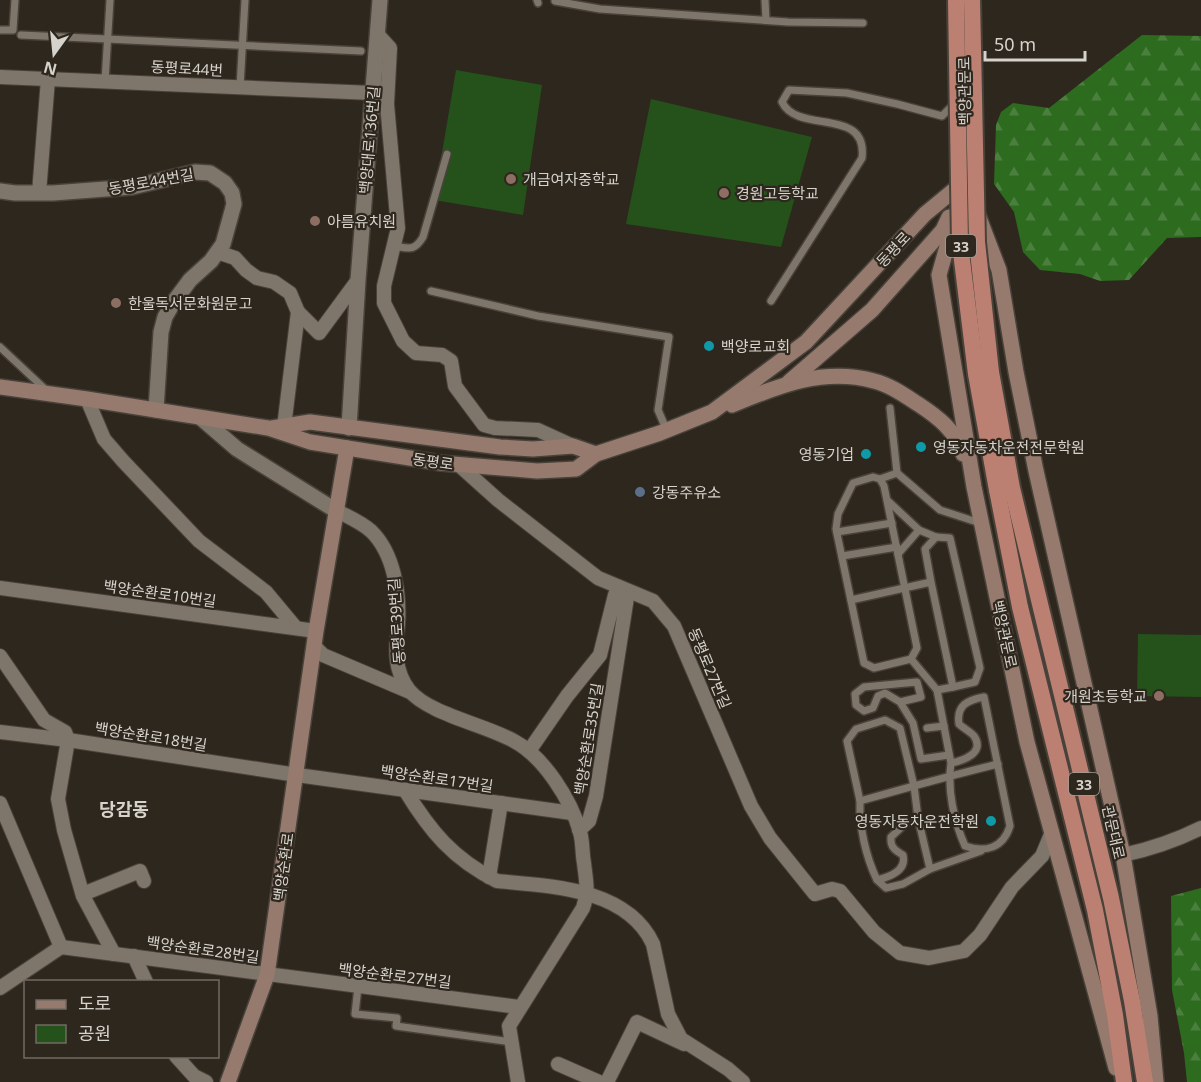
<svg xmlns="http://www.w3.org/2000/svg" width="1201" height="1082" viewBox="0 0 1201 1082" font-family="'Noto Sans','Noto Sans KR',sans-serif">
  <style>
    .green { fill: #24521a }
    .forest { fill: url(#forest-firs) }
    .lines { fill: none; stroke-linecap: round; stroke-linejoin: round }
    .service-casing { stroke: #48423a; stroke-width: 10 }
    .minor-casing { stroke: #48423a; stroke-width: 16 }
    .tertiary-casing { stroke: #48423a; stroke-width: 18 }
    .secondary-casing { stroke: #48423a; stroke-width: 18 }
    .trunk-casing { stroke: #48423a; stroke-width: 20 }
    .service { stroke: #7e766b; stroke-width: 7 }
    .minor { stroke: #7e766b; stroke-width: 14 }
    .tertiary { stroke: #7e766b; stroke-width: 15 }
    .secondary { stroke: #957a6d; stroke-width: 15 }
    .trunk { stroke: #bb8072; stroke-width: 16 }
    .trunk-bridge-casing { stroke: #48423a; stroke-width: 20; stroke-linecap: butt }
    .trunk-bridge { stroke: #bb8072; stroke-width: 16 }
    .education-dot { fill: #8d6e63; stroke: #2e271e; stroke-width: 2 }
    .culture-dot { fill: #0f9aa8; stroke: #2e271e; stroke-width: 2 }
    .service-dot { fill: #5c6f8a; stroke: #2e271e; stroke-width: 2 }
    .labels { text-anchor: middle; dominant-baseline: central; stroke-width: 4.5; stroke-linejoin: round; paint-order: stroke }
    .shield { fill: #2e271e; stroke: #a49f98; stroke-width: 1.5 }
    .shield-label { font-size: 14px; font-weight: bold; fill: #d6d2cc }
    .street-label { font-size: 15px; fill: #d6d2cc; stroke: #2e271e }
    .poi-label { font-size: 15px; fill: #d6d2cc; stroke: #2e271e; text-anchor: start }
    .quarter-label { font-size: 18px; font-weight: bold; fill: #d6d2cc; stroke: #2e271e }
  </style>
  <defs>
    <pattern id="forest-firs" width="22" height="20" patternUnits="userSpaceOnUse" patternTransform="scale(1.5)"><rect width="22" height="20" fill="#2d6b1f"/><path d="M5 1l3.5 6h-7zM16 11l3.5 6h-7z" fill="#4b7f3e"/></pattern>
  </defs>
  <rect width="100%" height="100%" fill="#2e271e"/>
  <g class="green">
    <polygon points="456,70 542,85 523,215 434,200"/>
    <polygon points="651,99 812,137 781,247 626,224"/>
    <polygon points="1138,634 1201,635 1201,697 1137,696"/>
  </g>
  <g class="forest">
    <polygon points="1142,35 1201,36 1201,237 1167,238 1129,280 1100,281 1080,274 1040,270 1023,252 1014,212 994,184 996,125 1001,112 1013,103 1049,108"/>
    <polygon points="1201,888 1201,1082 1187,1082 1184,1053 1172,990 1171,896"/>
  </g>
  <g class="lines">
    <g class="service-casing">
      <g id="service">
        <polyline points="537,0 538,3"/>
        <polyline points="765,0 766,20"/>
        <polyline points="555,1 600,9 788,22 863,23"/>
        <polyline points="0,30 13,30 15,0"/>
        <polyline points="21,35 361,51"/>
        <polyline points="105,81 110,0"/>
        <polyline points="240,87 245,0"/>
        <path d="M393,246C409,248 414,252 423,237L447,154"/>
        <polyline points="431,291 538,316 669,337 658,410 667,431"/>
        <path d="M771,301L862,158C868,106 798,135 782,102L789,90L847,93L897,104L942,116L956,102"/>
        <polyline points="0,347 46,390"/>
        <polyline points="890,408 897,473"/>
        <polygon points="873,477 880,479 884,486 917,648 911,659 874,668 864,663 836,529 838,514 853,483"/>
        <polyline points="880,479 897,473 940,510 980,523"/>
        <polyline points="888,501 919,530"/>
        <polyline points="837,532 892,523"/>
        <polyline points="898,554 919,530 936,537"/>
        <polyline points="842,556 897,547"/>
        <polyline points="851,600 931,582 925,549 936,537 950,538 980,668 975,682 953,687 931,582"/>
        <polyline points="911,659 937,690 953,687"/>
        <path d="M937,690L951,763C962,761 986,753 974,736C971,732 963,728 959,724C956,705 968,700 984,697L1010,826C1003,848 986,853 965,846C954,821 947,790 951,763"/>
        <polyline points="900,702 885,693 878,696 873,708 864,711 856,705 855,694 864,687 917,682 921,697 900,702 913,723 921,759 949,755"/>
        <polyline points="927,728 944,726"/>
        <path d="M860,801C859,827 866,857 877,880C889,877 907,871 903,855C894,850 890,846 891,837L906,823L918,818L930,869L903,884L886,888L877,880"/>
        <path d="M918,818L914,786L900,728L885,720L856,729L847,741L860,801C906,788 952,775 998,764"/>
        <polyline points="930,869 981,851"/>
        <polyline points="358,987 355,1014 397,1018 396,1026 512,1042"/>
      </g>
    </g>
    <g class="minor-casing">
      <g id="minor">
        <polyline points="378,35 390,48 387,104 398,228 384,286 384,303 403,341 416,353 442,355 451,361 455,386 484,425 495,428 538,430 573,446"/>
        <polyline points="0,77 373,93"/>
        <polyline points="39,193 48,79"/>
        <polyline points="217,252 235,258 246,270 257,278 274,282 290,293 298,312 319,333 358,280"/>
        <polyline points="87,399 104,439 123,461 199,541 266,592 296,628"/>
        <polyline points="284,427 298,312"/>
        <polyline points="459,465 498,500 598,578 653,601 674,626 751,806 770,838 815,894 832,889 840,891 874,932 900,953 929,958 964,951 980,935 1012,887 1042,856 1052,832"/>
        <path d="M335,510C347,516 361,522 371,531C394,553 400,594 398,624C396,647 393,670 409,690C428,714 486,725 514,741C544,757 571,800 580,832C583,842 582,853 584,863C586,881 589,891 583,908L509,1026L518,1082"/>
        <polyline points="0,588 316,631"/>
        <polyline points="314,646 323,655 410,692"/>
        <polyline points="0,656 44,720 65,732 68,740 58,799 64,830 83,896 114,954"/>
        <polyline points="0,732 68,740 297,775 572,813"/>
        <polyline points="529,751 567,696 600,655 615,595 628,591 596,796 589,821 579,830"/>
        <path d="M405,790C430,831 453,859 497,881C550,886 627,888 653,944L668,1014L681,1039L728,1069L743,1082"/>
        <polyline points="0,803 61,947"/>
        <path d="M1123,855C1151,849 1175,841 1201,828"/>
        <polyline points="489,877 501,803"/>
        <polyline points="83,894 140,871 144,881"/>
        <polyline points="134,956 146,982"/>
        <polyline points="0,988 61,947 519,1007"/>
        <polyline points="176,1056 194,1076 206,1082"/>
        <polyline points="558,1064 599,1082"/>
        <polyline points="607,1082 637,1022 684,1044"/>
      </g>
    </g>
    <g class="tertiary-casing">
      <g id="tertiary">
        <polyline points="0,191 15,193 53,193 132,187 195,172 210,173 225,183 232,193 234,204 223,244 211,261 190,280 173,303 165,317 161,332 156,410"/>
        <polyline points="201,418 237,449 335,510"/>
        <polyline points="349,428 358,280 380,0"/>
      </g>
    </g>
    <g class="secondary-casing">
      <g id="secondary">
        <polyline points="957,211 939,275 974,487 1027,742 1116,1068"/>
        <polyline points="978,215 999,270 1016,372 1036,471 1123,855 1150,1016 1156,1082"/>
        <polyline points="789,382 872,310 943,230 949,217"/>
        <polyline points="0,387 87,399 268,428 310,442 441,463 537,471 576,469 596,454 660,433 712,412 806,342 925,214 965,181"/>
        <path d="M732,405C778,386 823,367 874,381C890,385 904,395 918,404C938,417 956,431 963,454"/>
        <polyline points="272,428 310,422 500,447 533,449 573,446 596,454"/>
        <polyline points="228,1082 267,975 316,631 347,448"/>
      </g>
    </g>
    <g class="trunk-casing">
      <g id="trunk">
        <polyline points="1012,488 1111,898 1132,1001 1145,1082"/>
        <polyline points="997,490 1020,607 1095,910 1115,1015 1124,1082"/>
      </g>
    </g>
    <use href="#service" class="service"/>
    <use href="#minor" class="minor"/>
    <use href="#tertiary" class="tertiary"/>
    <use href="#secondary" class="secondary"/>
    <use href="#trunk" class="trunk"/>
    <g class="trunk-bridge-casing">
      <g id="trunk-bridge">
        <polyline points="956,0 960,244 976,374 997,490"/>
        <polyline points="972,0 977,242 991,372 1012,488"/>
      </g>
    </g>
    <use href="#trunk-bridge" class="trunk-bridge"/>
  </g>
  <g class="education-dot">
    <circle cx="511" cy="179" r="6"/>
    <circle cx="724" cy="193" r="6"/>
    <circle cx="315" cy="221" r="6"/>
    <circle cx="116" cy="303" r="6"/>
    <circle cx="1159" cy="696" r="6"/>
  </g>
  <g class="culture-dot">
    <circle cx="709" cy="346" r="6"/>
    <circle cx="921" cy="447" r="6"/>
    <circle cx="866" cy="454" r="6"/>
    <circle cx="991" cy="821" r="6"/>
  </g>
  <circle class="service-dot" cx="640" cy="492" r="6"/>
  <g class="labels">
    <g class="shield">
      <rect x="946" y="235" width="30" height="22" rx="4.5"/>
      <rect x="1069" y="773" width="30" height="22" rx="4.5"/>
    </g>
    <g class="shield-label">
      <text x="961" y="246">33</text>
      <text x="1084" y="784">33</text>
    </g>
    <g class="street-label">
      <text transform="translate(187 68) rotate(3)">동평로44번</text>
      <text transform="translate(964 91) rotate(-91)">백양관문로</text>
      <text transform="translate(369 140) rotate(-85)">백양대로136번길</text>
      <text transform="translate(151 181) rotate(-10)">동평로44번길</text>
      <text transform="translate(893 249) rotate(-47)">동평로</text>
      <text transform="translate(433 461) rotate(8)">동평로</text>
      <text transform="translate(160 593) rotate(8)">백양순환로10번길</text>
      <text transform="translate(396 621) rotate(-94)">동평로39번길</text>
      <text transform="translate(1005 634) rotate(78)">백양관문로</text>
      <text transform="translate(710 668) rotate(67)">동평로27번길</text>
      <text transform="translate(151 736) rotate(9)">백양순환로18번길</text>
      <text transform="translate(588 739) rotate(-81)">백양순환로35번길</text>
      <text transform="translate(437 778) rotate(8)">백양순환로17번길</text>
      <text transform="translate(1114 832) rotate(77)">관문대로</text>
      <text transform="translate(283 867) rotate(-82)">백양순환로</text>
      <text transform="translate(203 949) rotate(8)">백양순환로28번길</text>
      <text transform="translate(395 975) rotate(7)">백양순환로27번길</text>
    </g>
    <g class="poi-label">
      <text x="523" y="179">개금여자중학교</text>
      <text x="736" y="193">경원고등학교</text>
      <text x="327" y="221">아름유치원</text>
      <text x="128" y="303">한울독서문화원문고</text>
      <text x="721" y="346">백양로교회</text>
      <text x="933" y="447">영동자동차운전전문학원</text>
      <text x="854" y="454" text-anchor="end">영동기업</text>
      <text x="652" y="492">강동주유소</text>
      <text x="1147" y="696" text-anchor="end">개원초등학교</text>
      <text x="979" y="821" text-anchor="end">영동자동차운전학원</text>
    </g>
    <g class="quarter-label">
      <text x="124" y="809">당감동</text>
    </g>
  </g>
  <rect x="24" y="980" width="195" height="78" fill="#2e271e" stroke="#716b64" stroke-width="1.5"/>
  <rect x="36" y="1000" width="30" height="9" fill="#957a6d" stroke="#716b64" stroke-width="1.5"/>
  <text x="78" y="1010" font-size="18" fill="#d6d2cc">도로</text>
  <rect x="36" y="1025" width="30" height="18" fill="#24521a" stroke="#716b64" stroke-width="1.5"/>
  <text x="78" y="1040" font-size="18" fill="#d6d2cc">공원</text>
  <g transform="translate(54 54) rotate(195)" stroke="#2e271e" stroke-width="4.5" paint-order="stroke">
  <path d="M0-4.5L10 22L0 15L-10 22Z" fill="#d6d2cc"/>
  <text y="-9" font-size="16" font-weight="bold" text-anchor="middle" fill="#d6d2cc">N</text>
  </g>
  <path d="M985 51v9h100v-9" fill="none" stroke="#d6d2cc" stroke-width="3"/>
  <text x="994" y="51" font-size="18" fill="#d6d2cc" stroke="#2e271e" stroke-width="4.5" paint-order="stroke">50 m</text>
</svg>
